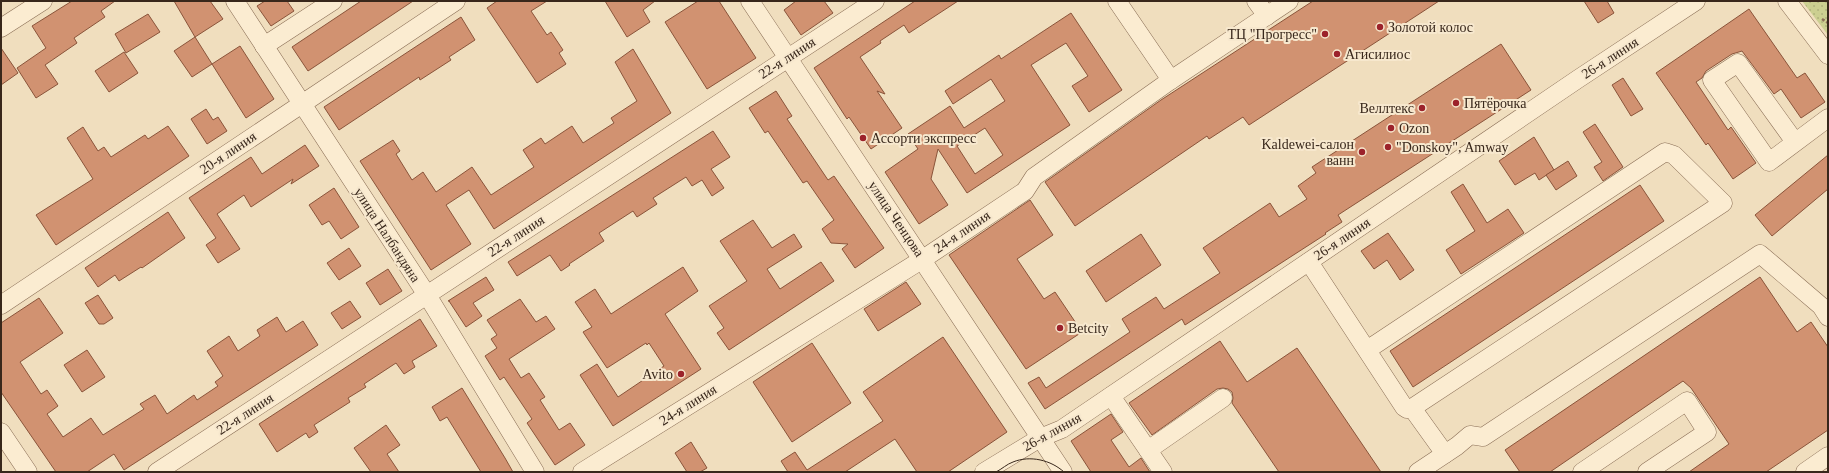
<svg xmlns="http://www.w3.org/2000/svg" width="1829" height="473" viewBox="0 0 1829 473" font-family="'Times New Roman',serif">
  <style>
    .park { fill: url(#park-dots) }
    .building { fill: #d19271; stroke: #8a543a; fill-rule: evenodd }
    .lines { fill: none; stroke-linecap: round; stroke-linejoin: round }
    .minor-casing { stroke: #8a6e56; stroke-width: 19 }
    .path { stroke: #8a6e56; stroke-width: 2.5; stroke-dasharray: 3 2; stroke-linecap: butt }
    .minor { stroke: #fbecd1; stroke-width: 18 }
    .tram { stroke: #38271b; stroke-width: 1 }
    .poi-dot { fill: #9c222b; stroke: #f7e8ce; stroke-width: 1.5 }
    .labels { text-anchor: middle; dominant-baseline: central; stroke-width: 4; stroke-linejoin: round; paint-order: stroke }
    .poi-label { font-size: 14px; fill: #38271b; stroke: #f7e8ce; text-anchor: start }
    .street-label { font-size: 14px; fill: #38271b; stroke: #f7e8ce }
  </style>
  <defs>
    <pattern id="park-dots" width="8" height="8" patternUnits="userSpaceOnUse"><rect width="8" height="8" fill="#cccf91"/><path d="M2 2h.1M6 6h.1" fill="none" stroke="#b0b27c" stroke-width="1.8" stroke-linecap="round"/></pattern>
  </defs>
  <rect width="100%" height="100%" fill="#f0debe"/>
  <polygon class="park" points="1802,1 1828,1 1828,35"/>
  <g class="building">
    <polygon points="72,1 115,1 101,11 105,17 74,38 77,43 45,65 58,84 36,98 17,68 46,48 32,26"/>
    <polygon points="174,1 210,1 223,19 195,37"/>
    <polygon points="265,1 287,1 294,11 271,26 257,6"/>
    <polygon points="361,1 413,1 308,71 292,47"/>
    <polygon points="497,1 547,1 531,11 547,35 551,32 563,50 559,53 566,64 537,83 487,8"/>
    <polygon points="605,1 655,1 643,10 650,22 627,37"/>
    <polygon points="698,1 719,1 756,58 707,89 665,22"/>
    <polygon points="796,1 824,1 833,13 801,35 784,10"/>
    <polygon points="915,1 958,1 909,33 904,25 880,41 881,43 860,57 885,94 877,91 902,128 871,149 849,117 847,119 814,68"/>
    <polygon points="1313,1 1439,1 1249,125 1243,117 1209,139 1207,136 1075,226 1045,182 1161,100"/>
    <polygon points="1584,1 1607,1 1614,13 1598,23"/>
    <polygon points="1749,9 1797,78 1805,73 1825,102 1801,118 1781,89 1774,94 1742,51 1732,54 1706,71 1702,78 1696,82 1728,130 1731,127 1756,163 1733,179 1708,143 1706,145 1656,73"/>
    <path d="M1071,13L1122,90L1089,112L1072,86L1088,76L1066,43L1031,65L1070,125L967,193L938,149L931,179L948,205L919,224L885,172L918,149L908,134L950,106L964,128L1005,101L991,79L953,104L945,91L999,55L1001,59ZM985,128L1003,155L975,174L957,146Z"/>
    <polygon points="148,14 160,32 126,53 115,34"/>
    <polygon points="461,17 475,40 449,57 451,60 420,80 419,77 339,130 324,107"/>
    <polygon points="195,37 212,64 192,77 174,51"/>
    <polygon points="1501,44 1531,90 1338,215 1342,222 1325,233 1326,234 1185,325 1182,319 1045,409 1028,383 1039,377 1046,388 1130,332 1122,319 1156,297 1164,309 1220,273 1203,248 1270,203 1279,217 1307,199 1298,186 1316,173 1312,167"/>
    <polygon points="240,46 274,99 246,118 212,64"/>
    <polygon points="1,48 18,73 1,85"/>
    <polygon points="633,49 671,113 494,229 469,190 446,205 471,244 431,270 360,161 393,140 400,151 396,154 412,180 423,172 436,192 472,167 491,195 534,167 523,150 541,138 545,144 572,126 583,143 614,123 611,118 637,101 615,62"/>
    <polygon points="124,52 138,73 109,92 95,71"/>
    <polygon points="1623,78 1643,109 1631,116 1612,85"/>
    <polygon points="776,91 792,116 787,119 828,180 834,176 884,248 855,268 842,249 848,244 831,243 822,229 834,220 807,181 803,183 768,131 765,133 749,108"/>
    <polygon points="206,109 213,120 218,117 227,131 207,144 191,119"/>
    <polygon points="1595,124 1623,167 1603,181 1594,167 1602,162 1583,132"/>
    <polygon points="168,126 189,156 56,245 36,215 93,179 67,138 83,127 98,151 104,147 111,157 145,135 148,139"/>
    <polygon points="713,131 730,157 711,169 724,188 712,196 702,180 692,186 686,177 653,198 657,204 637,217 633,211 599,233 604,241 569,264 570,265 561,271 550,255 517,276 508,262"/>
    <polygon points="1534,137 1554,170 1539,180 1535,173 1515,185 1499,161"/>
    <polygon points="305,145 319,166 291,184 293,179 251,207 244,195 217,214 240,249 218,263 206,245 216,238 189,198 251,157 262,174"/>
    <polygon points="1828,155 1828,189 1772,236 1755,215"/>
    <polygon points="1568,161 1577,176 1556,190 1546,175"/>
    <polygon points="1463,184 1487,223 1508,209 1524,233 1461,274 1446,250 1475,231 1451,192"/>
    <polygon points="1640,185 1664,221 1413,387 1390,351"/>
    <polygon points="334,188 359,227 341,239 329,221 322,225 309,205"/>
    <polygon points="1030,200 1053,235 1017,259 1044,299 1055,292 1082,332 1026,369 949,255"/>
    <polygon points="168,212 185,238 142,268 141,267 119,281 115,275 98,287 85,268"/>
    <polygon points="753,220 772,248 794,234 802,247 767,269 780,289 821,262 834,281 729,350 717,333 724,328 709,306 747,281 720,241"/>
    <polygon points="1388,233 1414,270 1400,280 1387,260 1374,269 1361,251"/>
    <polygon points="1141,234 1161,265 1106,302 1086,271"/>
    <polygon points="349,248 361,266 339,280 327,263"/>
    <polygon points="683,267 698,291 665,314 701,369 613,426 580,375 597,364 618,397 664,366 649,343 647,345 646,343 607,368 583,332 592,327 575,302 595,289 611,314"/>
    <polygon points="388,269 402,291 380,305 366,283"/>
    <polygon points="486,277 494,290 473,303 482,316 466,327 449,301 450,301 448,301"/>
    <polygon points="1760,277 1797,332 1811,322 1828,347 1828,430 1766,472 1689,472 1729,444 1691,388 1683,381 1550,472 1520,472 1505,450"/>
    <polygon points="906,282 921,304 878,331 864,309"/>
    <polygon points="98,295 113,318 104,324 99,324 85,303"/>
    <polygon points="39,298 63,333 20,362 41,394 47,390 58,406 47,414 63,437 91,418 103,435 144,409 140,404 155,395 167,414 194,395 197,400 218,386 215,382 223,376 207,351 229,336 238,351 260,336 257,330 277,317 286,332 303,321 318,345 124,470 114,454 87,472 56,472 1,392 1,323"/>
    <polygon points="520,299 536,322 546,316 555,329 509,359 521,378 529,373 545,397 540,400 559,430 570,423 585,445 555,465 527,423 532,419 504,377 500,380 485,356 497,348 491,339 497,335 487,320"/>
    <polygon points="350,301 361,317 342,329 331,313"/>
    <polygon points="420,319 437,346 412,361 415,367 404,374 396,363 364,384 366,387 348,398 350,402 314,425 318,432 309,438 306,433 277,452 259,424"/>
    <polygon points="943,337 1007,432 948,472 917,472 895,439 845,472 788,472 781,461 795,452 807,470 883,421 863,392"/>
    <polygon points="1220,341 1247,382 1297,348 1381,472 1279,472 1232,403 1233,398 1232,392 1228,389 1223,388 1217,389 1152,435 1129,403"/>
    <polygon points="812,343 851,403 792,442 753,382"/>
    <polygon points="87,350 105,377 82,392 64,365"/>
    <polygon points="462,388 505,458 513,472 481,472 447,417 440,421 432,407"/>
    <polygon points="1111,414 1123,432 1111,440 1129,467 1141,458 1150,472 1091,472 1071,441"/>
    <polygon points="386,425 400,445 387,454 399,472 371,472 354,448"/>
    <polygon points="691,442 707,468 700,472 687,472 675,453"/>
  </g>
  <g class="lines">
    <g class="minor-casing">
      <g id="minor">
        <polyline points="235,1 427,295 535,472"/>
        <polyline points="750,1 1063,472"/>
        <polyline points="1117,1 1171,80"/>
        <polyline points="1256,1 1267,16"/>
        <polyline points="1787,1 1828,55"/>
        <polyline points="1,28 43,1"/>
        <polyline points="264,46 333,1"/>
        <polyline points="1795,142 1738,63 1712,80 1769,162 1828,118"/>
        <polyline points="1309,262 1404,407 1407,409 1412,408 1723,203 1674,155 1665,152 1367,350"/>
        <polyline points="1,305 456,1"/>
        <polyline points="1111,396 1163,472"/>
        <polyline points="1412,408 1445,454"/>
        <polyline points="1,432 28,472"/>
        <polyline points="1148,450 1223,398"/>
        <polyline points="157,472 875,1"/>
        <polyline points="582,472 923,259 1025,191 1034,177 1171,80 1289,1"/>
        <polyline points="984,472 1040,438 1062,429 1578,79 1696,1"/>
        <polyline points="1418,472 1457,446 1470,435 1483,437 1760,254 1821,306 1828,317"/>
        <polyline points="1582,472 1687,401 1707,432 1647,472"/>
        <polyline points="1805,472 1828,456"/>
      </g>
    </g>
    <polyline class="path" points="1822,19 1828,23"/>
    <use href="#minor" class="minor"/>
    <path class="tram" d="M996,472C1002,469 1007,464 1013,462C1030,455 1051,460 1064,472"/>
  </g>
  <g class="poi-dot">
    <circle cx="1380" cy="27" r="4"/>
    <circle cx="1325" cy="34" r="4"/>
    <circle cx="1337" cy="54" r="4"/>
    <circle cx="1456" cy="103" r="4"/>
    <circle cx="1422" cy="108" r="4"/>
    <circle cx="1391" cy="128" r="4"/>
    <circle cx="863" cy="138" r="4"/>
    <circle cx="1388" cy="147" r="4"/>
    <circle cx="1362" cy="152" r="4"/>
    <circle cx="1060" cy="328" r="4"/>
    <circle cx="681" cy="374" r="4"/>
  </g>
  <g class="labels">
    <g class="poi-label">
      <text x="1388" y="27">Золотой колос</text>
      <text x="1317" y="34" text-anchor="end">ТЦ "Прогресс"</text>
      <text x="1345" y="54">Агисилиос</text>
      <text x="1464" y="103">Пятёрочка</text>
      <text x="1414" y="108" text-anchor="end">Веллтекс</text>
      <text x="1399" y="128">Ozon</text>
      <text x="871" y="138">Ассорти экспресс</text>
      <text x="1354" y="144" text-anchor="end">Kaldewei-салон<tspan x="1354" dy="16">ванн</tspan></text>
      <text x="1396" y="147">"Donskoy", Amway</text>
      <text x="1068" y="328">Betcity</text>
      <text x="673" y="374" text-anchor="end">Avito</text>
    </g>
    <g class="street-label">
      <text transform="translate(787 58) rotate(-33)">22-я линия</text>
      <text transform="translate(1610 58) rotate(-33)">26-я линия</text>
      <text transform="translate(228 153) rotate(-34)">20-я линия</text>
      <text transform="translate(896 219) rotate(56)">улица Ченцова</text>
      <text transform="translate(962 232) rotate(-34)">24-я линия</text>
      <text transform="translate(387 235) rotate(57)">улица Налбандяна</text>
      <text transform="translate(516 236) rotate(-33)">22-я линия</text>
      <text transform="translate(1342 239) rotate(-34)">26-я линия</text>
      <text transform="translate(688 405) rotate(-32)">24-я линия</text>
      <text transform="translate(245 414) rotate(-33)">22-я линия</text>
      <text transform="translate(1052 432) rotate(-29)">26-я линия</text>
    </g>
  </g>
  <rect width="1829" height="473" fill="none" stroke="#38271b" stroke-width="4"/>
</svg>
